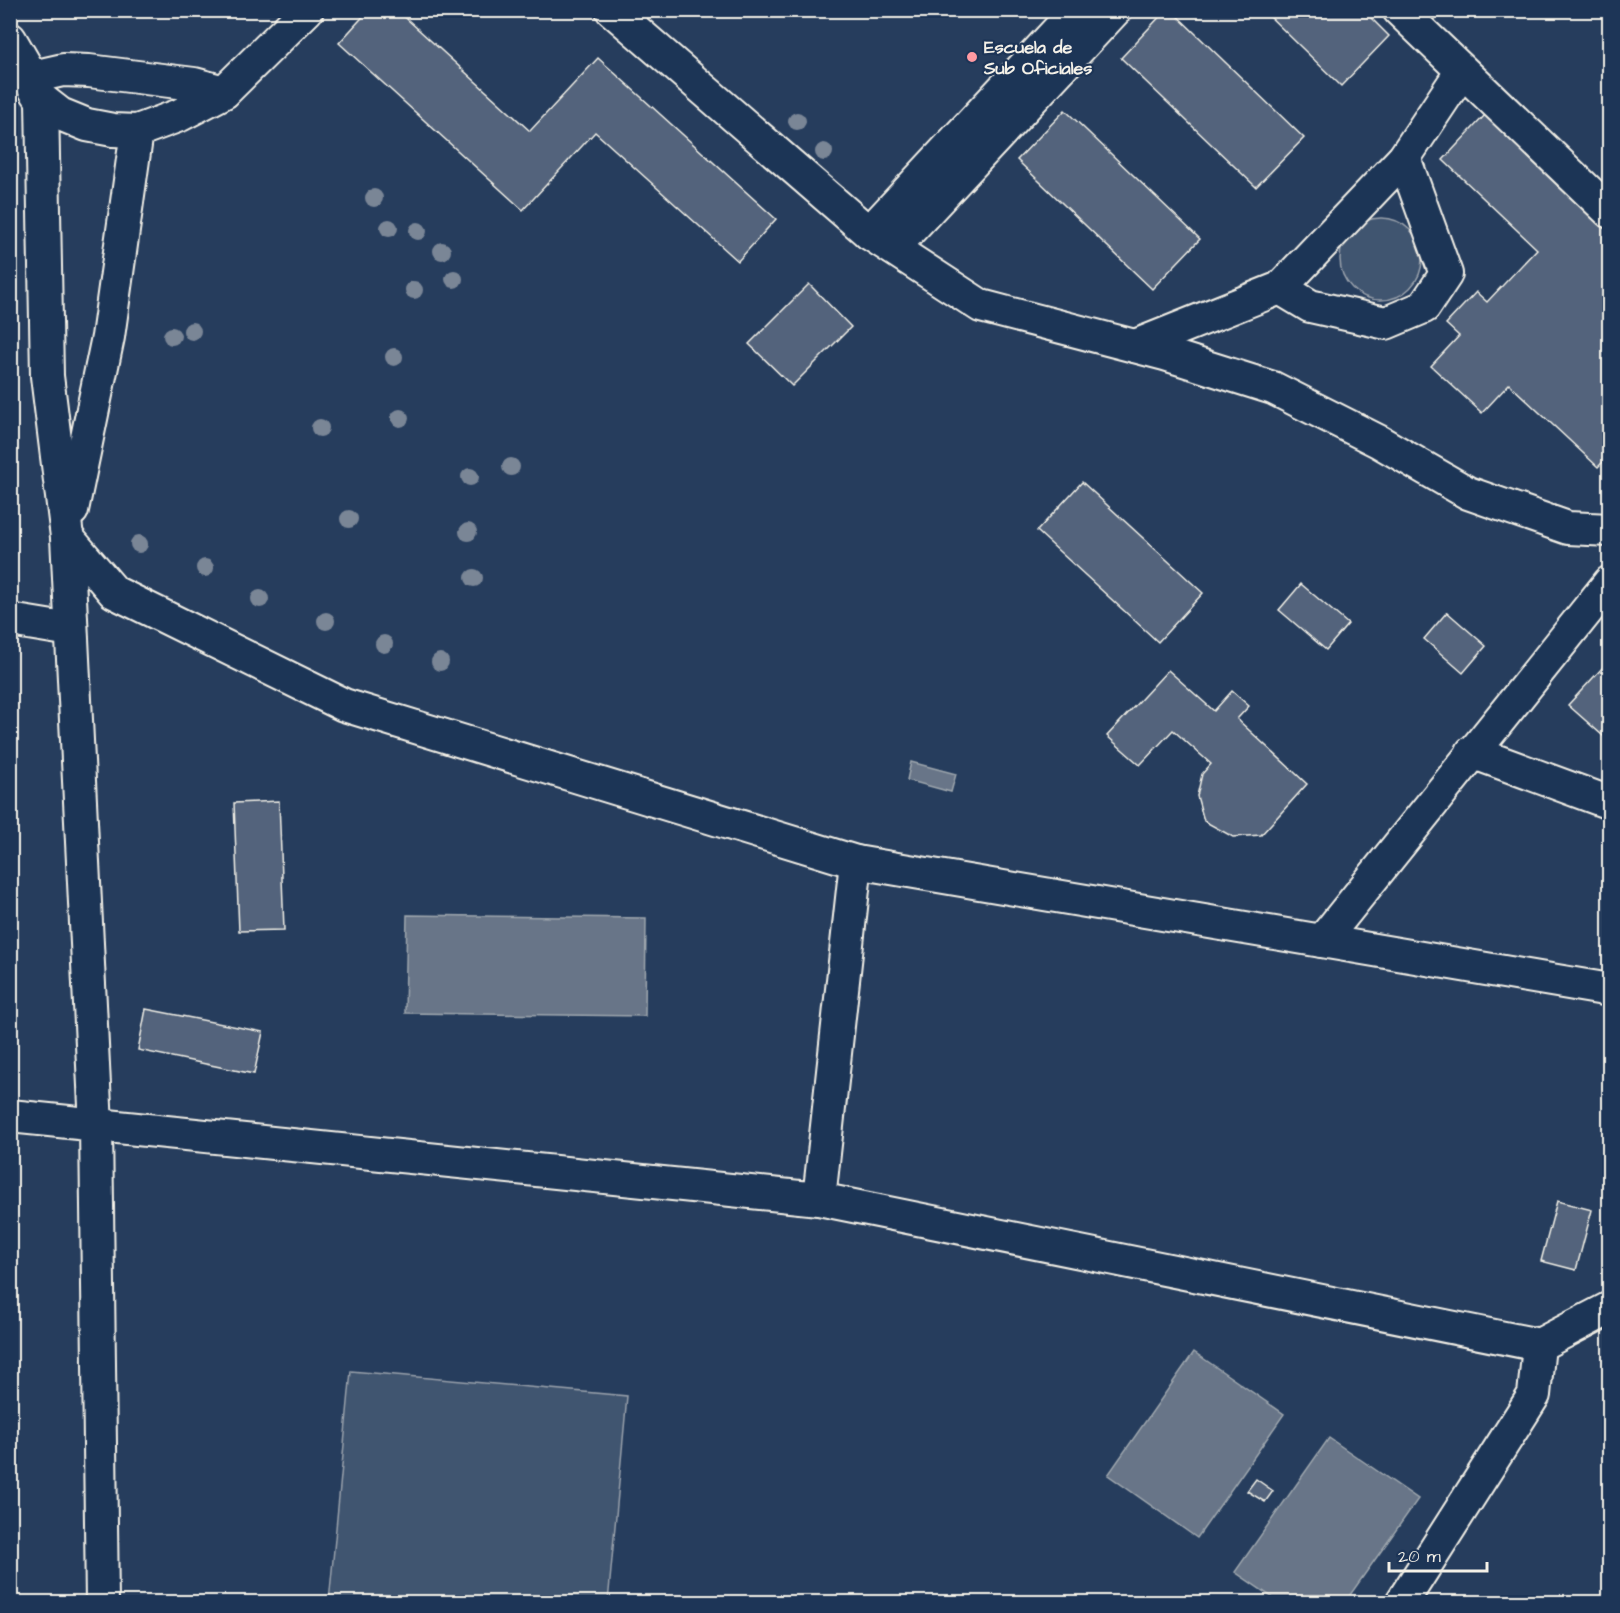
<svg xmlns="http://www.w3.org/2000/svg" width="1620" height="1613" viewBox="0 0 1620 1613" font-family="'Architects Daughter',sans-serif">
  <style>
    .green { fill: #40546f; stroke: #9aa2ac; stroke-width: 1.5 }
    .water { fill: #677588; stroke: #9fa7ae; stroke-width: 1.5 }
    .building { fill: #52647b; stroke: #f4f1e8; stroke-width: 1.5 }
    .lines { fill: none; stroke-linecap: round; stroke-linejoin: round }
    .minor-casing { stroke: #f4f1e8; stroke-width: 36 }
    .minor { stroke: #1d3557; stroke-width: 32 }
    .tree { fill: #7a8696 }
    .poi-dot { fill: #ff9aa2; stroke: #1d3557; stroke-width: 2 }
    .labels { text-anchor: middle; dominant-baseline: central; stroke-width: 4.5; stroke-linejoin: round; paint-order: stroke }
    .poi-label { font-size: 18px; font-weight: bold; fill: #f4f1e8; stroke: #1d3557; text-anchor: start }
  </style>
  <rect width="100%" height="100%" fill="#263d5d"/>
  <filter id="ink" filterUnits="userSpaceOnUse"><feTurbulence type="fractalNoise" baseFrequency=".0167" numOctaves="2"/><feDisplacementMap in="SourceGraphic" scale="12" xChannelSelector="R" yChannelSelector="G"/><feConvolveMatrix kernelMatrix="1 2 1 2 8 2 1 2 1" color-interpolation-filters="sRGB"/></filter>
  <g filter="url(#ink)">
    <g class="green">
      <circle cx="1381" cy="259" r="41"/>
      <polygon points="351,1371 627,1396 608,1602 329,1602"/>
    </g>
    <g class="water">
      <polygon points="911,762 956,774 951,792 907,780"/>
      <polygon points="407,915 646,918 645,1016 405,1013"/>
      <polygon points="1194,1352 1284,1414 1197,1538 1108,1475"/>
      <polygon points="1329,1438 1418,1499 1345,1602 1279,1602 1235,1572"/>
    </g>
    <g class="building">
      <polygon points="369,10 397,10 530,131 598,58 776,219 738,261 595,132 523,210 339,43"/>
      <polygon points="1166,10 1171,10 1304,138 1256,187 1121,58"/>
      <polygon points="1263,10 1363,10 1389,36 1341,86"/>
      <polygon points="1065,110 1200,239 1152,289 1017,160"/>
      <polygon points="1485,115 1610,232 1610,455 1598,467 1509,384 1482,413 1431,366 1459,336 1446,324 1476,292 1487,302 1537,249 1443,160"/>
      <polygon points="809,284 851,327 792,386 749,344"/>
      <polygon points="1082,482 1203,593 1158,642 1037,531"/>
      <polygon points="1301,584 1348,624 1326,650 1279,610"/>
      <polygon points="1447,612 1486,646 1463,673 1424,639"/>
      <polygon points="1605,665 1610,669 1610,742 1568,705"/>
      <polygon points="1168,670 1214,711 1232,691 1249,706 1237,719 1307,784 1261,835 1233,837 1204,821 1197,796 1202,774 1211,764 1173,730 1140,765 1107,736"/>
      <polygon points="279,801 284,930 239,931 234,803"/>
      <polygon points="146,1009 263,1032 254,1074 138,1050"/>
      <polygon points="1557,1201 1592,1210 1576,1270 1541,1261"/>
      <polygon points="1256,1479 1273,1491 1265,1502 1247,1491"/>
    </g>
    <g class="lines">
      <g class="minor-casing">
        <g id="minor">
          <polyline points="612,10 869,233 981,306 1165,354 1273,388 1378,441 1468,493 1568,528 1610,530"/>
          <polyline points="1399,10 1610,212"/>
          <polyline points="10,39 32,77 34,88 42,100 60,114 87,125 113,130 137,131 180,115 224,92 307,10"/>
          <polyline points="32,77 63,70 89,71 194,84 224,92"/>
          <polyline points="42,100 47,376 67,537 96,1126 102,1602"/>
          <polyline points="869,233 1077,10"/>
          <polyline points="893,248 1115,10"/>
          <polyline points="1280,288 1310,306 1386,323 1424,307 1446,274 1404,158"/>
          <polyline points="1135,346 1280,288 1404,158 1462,71"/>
          <polyline points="72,510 108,337 137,131"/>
          <polyline points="67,537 114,592 344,705 856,862 1610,990"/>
          <polyline points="10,620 71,630"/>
          <polyline points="1472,752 1610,803"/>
          <polyline points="1322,941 1610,582"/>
          <polyline points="10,1116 819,1199 1539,1345 1610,1308"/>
          <polyline points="819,1199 856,862"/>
          <polyline points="1402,1602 1534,1395 1539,1345"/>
        </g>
      </g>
      <use href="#minor" class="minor"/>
    </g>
    <g class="tree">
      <circle cx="797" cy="121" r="9"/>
      <circle cx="824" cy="152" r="9"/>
      <circle cx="374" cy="198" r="9"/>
      <circle cx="389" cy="228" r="9"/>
      <circle cx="418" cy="231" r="9"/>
      <circle cx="442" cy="251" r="9"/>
      <circle cx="454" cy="279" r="9"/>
      <circle cx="414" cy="290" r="9"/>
      <circle cx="192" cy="331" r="9"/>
      <circle cx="172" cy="336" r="9"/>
      <circle cx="394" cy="357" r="9"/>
      <circle cx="400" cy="418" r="9"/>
      <circle cx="320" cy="428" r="9"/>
      <circle cx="511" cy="467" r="9"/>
      <circle cx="470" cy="477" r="9"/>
      <circle cx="349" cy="519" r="9"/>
      <circle cx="468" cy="532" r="9"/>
      <circle cx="139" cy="544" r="9"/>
      <circle cx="205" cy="568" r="9"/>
      <circle cx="474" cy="578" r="9"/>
      <circle cx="260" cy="599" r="9"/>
      <circle cx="326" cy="621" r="9"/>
      <circle cx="384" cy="644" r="9"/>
      <circle cx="440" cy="662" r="9"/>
    </g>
  </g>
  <circle class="poi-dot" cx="972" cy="57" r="6"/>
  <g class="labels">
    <g class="poi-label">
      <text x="984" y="47">Escuela de<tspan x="984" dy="21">Sub Oficiales</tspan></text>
    </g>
  </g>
  <rect width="1620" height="1613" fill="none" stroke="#1d3557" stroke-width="36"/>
  <rect x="18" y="18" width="1584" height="1577" fill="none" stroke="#f4f1e8" stroke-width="2" filter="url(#ink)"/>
  <path d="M1389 1562v9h98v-9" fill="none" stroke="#f4f1e8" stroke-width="3"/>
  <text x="1398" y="1562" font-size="18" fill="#f4f1e8" stroke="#1d3557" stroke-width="4.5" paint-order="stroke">20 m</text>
</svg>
